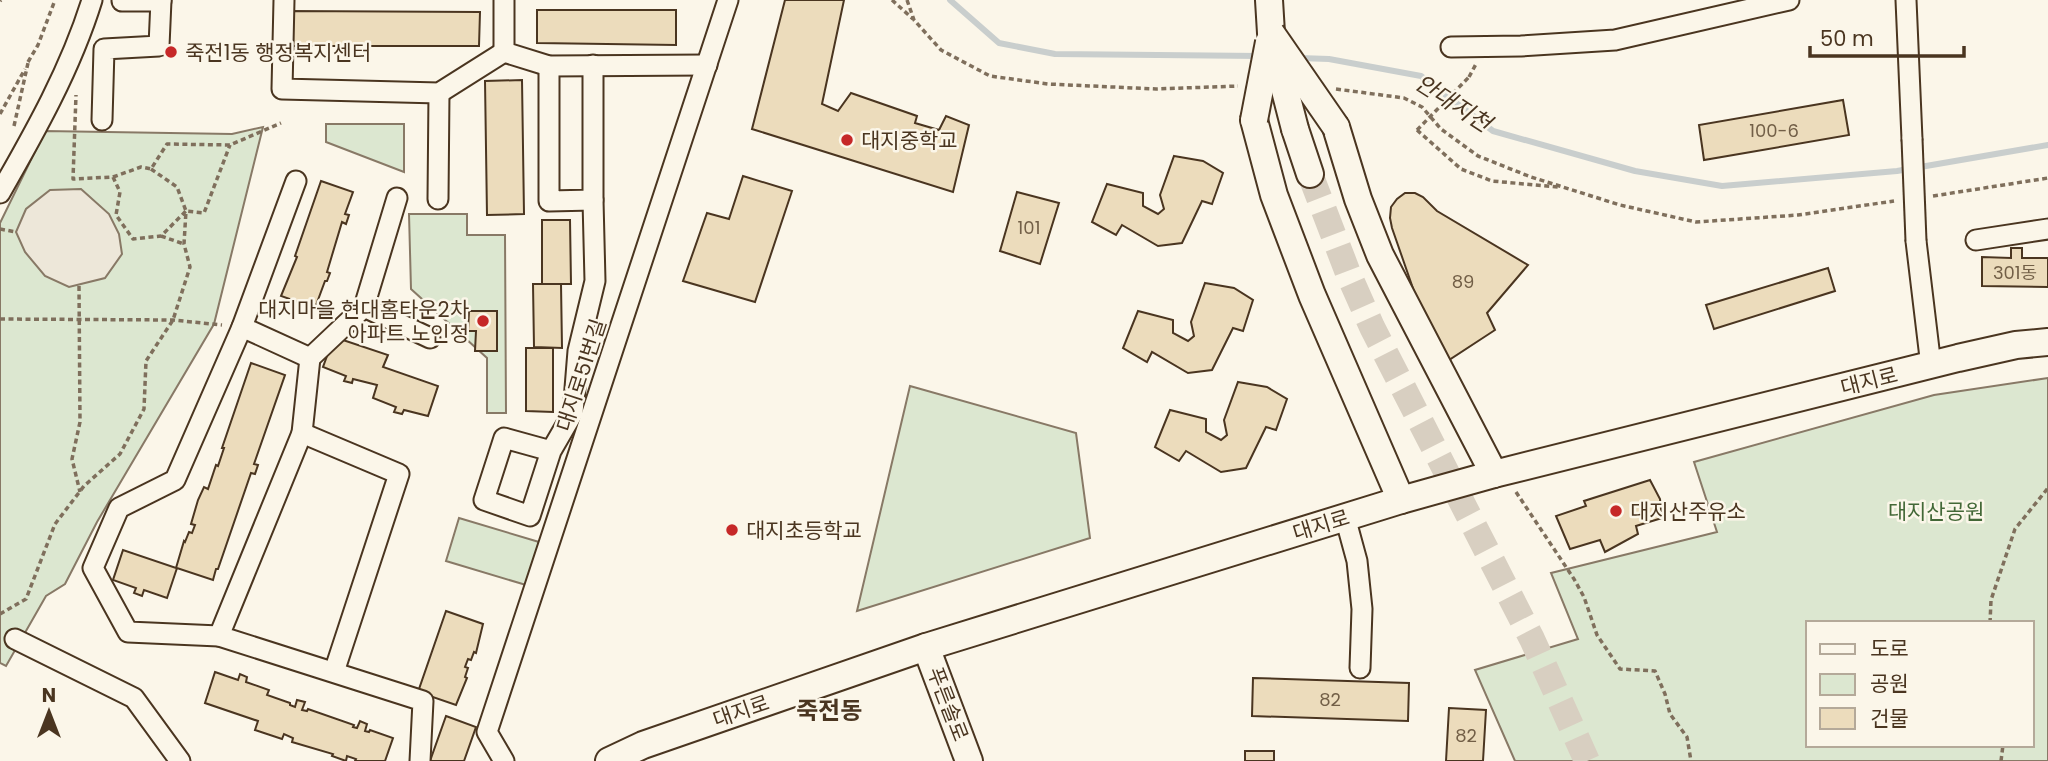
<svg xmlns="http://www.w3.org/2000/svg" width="2048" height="761" viewBox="0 0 2048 761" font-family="Poppins,'Noto Sans KR',sans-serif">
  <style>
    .green { fill: #dce7d0; stroke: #887966; stroke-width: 2; fill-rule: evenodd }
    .parking { fill: #ede7d9; stroke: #887966; stroke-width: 2 }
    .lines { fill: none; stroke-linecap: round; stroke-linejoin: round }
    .stream { stroke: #c9cecd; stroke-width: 6 }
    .building { fill: #ecdcbc; stroke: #4a3520; stroke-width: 2 }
    .secondary-tunnel { stroke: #d8cfc1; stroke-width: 26; stroke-dasharray: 26 13; stroke-linecap: butt }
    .street-casing { stroke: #4a3520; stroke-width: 23 }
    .secondary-casing { stroke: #4a3520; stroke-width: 30 }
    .path { stroke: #7f6f5c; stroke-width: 3.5; stroke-dasharray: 5 3.5; stroke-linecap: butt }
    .street { stroke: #fbf6e9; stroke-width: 19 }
    .secondary { stroke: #fbf6e9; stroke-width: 26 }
    .street-bridge-casing { stroke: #4a3520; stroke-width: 23; stroke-linecap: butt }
    .secondary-bridge-casing { stroke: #4a3520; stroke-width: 30; stroke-linecap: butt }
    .path-bridge { stroke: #7f6f5c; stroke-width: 3.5; stroke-dasharray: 5 3.5; stroke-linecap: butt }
    .street-bridge { stroke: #fbf6e9; stroke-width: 19 }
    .secondary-bridge { stroke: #fbf6e9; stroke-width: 26 }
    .poi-dot { fill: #c62828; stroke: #fbf6e9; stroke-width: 2.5 }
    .labels { text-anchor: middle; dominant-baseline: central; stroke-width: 5; stroke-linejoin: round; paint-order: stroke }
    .number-label { font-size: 18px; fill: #725f47 }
    .poi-label { font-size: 21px; fill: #4a3520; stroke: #fbf6e9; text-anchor: start }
    .street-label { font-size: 21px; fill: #4a3520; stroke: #fbf6e9 }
    .park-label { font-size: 21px; fill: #436837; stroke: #fbf6e9 }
    .water-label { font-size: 23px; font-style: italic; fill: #4a3520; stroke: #fbf6e9 }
    .quarter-label { font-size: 24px; font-weight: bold; fill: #4a3520; stroke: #fbf6e9 }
  </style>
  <rect width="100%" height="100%" fill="#fbf6e9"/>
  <g class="green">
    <polygon points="326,124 404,124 404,172 326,142"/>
    <polygon points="263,127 214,324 97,522 65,584 46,596 6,666 0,663 0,223 45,131 232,134"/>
    <polygon points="409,214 467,214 467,235 505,235 506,413 487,413 487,358 411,289"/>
    <path d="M2048,378V761H1515L1475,670L1578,639L1551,573L1717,532L1694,462L1934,395ZM1808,623H2032V745H1808Z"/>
    <polygon points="910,386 1076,433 1090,538 857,611"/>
    <polygon points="459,518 539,542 526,585 446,561"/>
  </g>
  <polygon class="parking" points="81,189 109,214 119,234 122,254 105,278 69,287 45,276 25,252 16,232 26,209 50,190"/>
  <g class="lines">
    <g class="stream">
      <polyline points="950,0 999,43 1055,54 1260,56"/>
      <polyline points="1299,58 1329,59 1421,76 1493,131 1635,171 1722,186 1897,171 2048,145"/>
    </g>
  </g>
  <g class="building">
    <polygon points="785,0 844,0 822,104 838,111 851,93 917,116 915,123 939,130 946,116 969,125 953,192 752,129"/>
    <polygon points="537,10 676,10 676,45 537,43"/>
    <polygon points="288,11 480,12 479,46 288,46"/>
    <polygon points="522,80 524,214 487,215 485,81"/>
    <polygon points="1843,100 1849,135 1704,160 1699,125"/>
    <polygon points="1174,156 1203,161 1223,173 1212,204 1202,201 1182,243 1158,246 1122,225 1116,235 1092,222 1107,184 1143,193 1143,206 1158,214 1164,209 1160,195"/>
    <polygon points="743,176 792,191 755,302 683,281 707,213 729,219"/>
    <polygon points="321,181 353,192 345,214 349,215 346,224 342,222 327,272 330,273 327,281 325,281 315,308 281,296 297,257 295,256"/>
    <polygon points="1017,192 1059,203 1040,264 1000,251"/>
    <polygon points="1405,193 1415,193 1423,197 1437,211 1528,265 1487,313 1495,330 1449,360 1416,297 1392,228 1390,218 1391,207 1397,199"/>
    <polygon points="542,220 570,220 571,284 542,284"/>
    <polygon points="2011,248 2022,248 2022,258 2048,258 2048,287 1982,286 1982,257 2011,258"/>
    <polygon points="1828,268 1835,291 1714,329 1706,305"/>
    <polygon points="1205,283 1234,288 1253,300 1243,331 1233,328 1212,370 1188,373 1152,352 1147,362 1123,348 1138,311 1173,320 1173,333 1188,341 1194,336 1191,322"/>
    <polygon points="533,284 561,284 562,348 534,347"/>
    <polygon points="469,311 497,311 497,351 475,351 476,331 468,331"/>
    <polygon points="334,337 388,355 383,367 438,386 428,416 404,410 402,414 394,412 396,407 373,398 377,385 353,379 352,383 344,381 346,376 323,367"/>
    <polygon points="526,348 553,348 553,412 526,411"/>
    <polygon points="251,363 285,375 254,464 258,465 255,474 251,473 218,569 216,569 213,580 177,568 167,598 144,590 142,596 134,593 136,588 113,580 123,550 176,568 184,541 185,542 189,532 192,533 195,525 191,524 198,500 204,487 208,489 216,465 218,466 224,448 222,448"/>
    <polygon points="1238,382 1267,387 1287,399 1276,430 1266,427 1246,468 1221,472 1186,451 1179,461 1155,447 1170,410 1206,419 1206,432 1221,440 1227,435 1224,420"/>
    <polygon points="1650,480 1660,499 1662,518 1636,526 1638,534 1605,552 1600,540 1570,549 1556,516 1586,506 1584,501"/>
    <polygon points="446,611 483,624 476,653 474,652 471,660 468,659 465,667 468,668 465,677 467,678 456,705 418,692"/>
    <polygon points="215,672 238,680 240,674 247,677 246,682 269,690 267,695 290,703 290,705 295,707 297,700 305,702 302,710 307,711 308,709 354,725 353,727 357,728 360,721 367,724 365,731 369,732 370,730 393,738 385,761 355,761 356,759 347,756 346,761 332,756 333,754 292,742 293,738 284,734 282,739 255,730 258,721 205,703"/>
    <polygon points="1253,678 1409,683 1408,721 1252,716"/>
    <polygon points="1449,708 1486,710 1483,761 1446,761"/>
    <polygon points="446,716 476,727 464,761 430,761"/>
    <rect x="1245" y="751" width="29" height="10"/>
  </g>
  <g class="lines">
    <polyline class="secondary-tunnel" points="1310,174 1348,273 1372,327 1532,639 1587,761"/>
    <g class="street-casing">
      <g id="street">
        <polyline points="284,0 282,89 439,93 504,52"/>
        <polyline points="504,0 504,52 549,66 707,65"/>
        <polyline points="1906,0 1912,139"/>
        <polyline points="122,1 161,1"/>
        <polyline points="1451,47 1521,46 1615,40 1789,0"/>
        <polyline points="549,66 549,201 593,200 593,65"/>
        <polyline points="102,120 104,49 159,46 161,0"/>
        <polyline points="296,181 242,327 310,358"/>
        <path d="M0,193C35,132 71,68 92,0"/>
        <polyline points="438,199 439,93"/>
        <polyline points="1976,240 2048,229"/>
        <polyline points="1916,241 1931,366"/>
        <polyline points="364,307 430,338"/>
        <polyline points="302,433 310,358 364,307 397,198"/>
        <polyline points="551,451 504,438 484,500 530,516 551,451 573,413 578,351 595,281 593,200"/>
        <polyline points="1345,517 1357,561 1362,609 1360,668"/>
        <polyline points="219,636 128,632 93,568 119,508 175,480 242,327"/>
        <polyline points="15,639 134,698 180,761"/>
        <polyline points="334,672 399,474 302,433 219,636 423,701 420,761"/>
        <polyline points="504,761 487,732 728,0"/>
      </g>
    </g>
    <g class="secondary-casing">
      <g id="secondary">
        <polyline points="1269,0 1271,33"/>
        <polyline points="1254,120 1274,195 1312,295 1401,500"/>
        <polyline points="1336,127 1358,199 1380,255 1494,474"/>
        <polyline points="1295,129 1310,174"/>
        <polyline points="926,647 969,761"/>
        <polyline points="609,761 643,745 926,647 1401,500 1494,474 1958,358 2016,345 2048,342"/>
      </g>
    </g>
    <g class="path">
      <polyline points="892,0 913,19"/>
      <polyline points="907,0 914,20 941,50 990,76 1048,84 1156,89 1238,86"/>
      <polyline points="0,1 1,0"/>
      <polyline points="28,62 38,45 55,0"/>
      <polyline points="1469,77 1476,64"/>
      <polyline points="1336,89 1404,98 1422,107 1441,129 1478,156 1531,177 1620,205 1696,222 1798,215 1894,201"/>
      <polyline points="0,114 25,69"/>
      <polyline points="14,126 28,63"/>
      <polyline points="1417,130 1461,169 1492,181 1558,187"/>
      <polyline points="151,169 177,187 186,211 204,213 230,145"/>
      <polyline points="113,177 141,167 151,169 167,144 230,145 281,123"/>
      <polyline points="1933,196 2048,178"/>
      <polyline points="0,229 16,232"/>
      <polyline points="161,236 184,244"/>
      <polyline points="79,286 80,422 72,459 80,492"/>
      <polyline points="0,319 173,320 222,325"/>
      <polyline points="1516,492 1574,579 1584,597 1597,635 1620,669 1655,671 1665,694 1670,714 1687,737 1691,761"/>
      <polyline points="0,614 26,599 55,524 84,486 120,454 144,409 146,361 173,320 190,267 184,244 186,211 161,236 133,239 116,215 120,192 113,177 73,179 76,95"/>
      <polyline points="1990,623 1991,600 2015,529 2048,488"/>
      <polyline points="2001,761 2003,745"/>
    </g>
    <use href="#street" class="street"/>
    <use href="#secondary" class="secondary"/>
    <g class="street-bridge-casing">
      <polyline id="street-bridge" points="1912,139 1916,241"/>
    </g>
    <g class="secondary-bridge-casing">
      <g id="secondary-bridge">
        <polyline points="1271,33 1336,127"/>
        <polyline points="1274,48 1295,129"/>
        <polyline points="1254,120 1269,42"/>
      </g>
    </g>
    <polyline class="path-bridge" points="1417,130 1469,77"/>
    <use href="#street-bridge" class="street-bridge"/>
    <use href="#secondary-bridge" class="secondary-bridge"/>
  </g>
  <g class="poi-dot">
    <circle cx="171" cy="52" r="7"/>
    <circle cx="847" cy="140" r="7"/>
    <circle cx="483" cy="321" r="7"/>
    <circle cx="1616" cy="511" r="7"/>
    <circle cx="732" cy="530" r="7"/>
  </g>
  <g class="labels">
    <g class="number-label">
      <text x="1774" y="130">100-6</text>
      <text x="1029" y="227">101</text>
      <text x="2015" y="272">301동</text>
      <text x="1463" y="281">89</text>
      <text x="1330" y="699">82</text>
      <text x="1466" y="735">82</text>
    </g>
    <g class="poi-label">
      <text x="185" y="52">죽전1동 행정복지센터</text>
      <text x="861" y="140">대지중학교</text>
      <text x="469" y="309" text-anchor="end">대지마을 현대홈타운2차<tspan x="469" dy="24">아파트 노인정</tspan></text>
      <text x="1630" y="511">대지산주유소</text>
      <text x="746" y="530">대지초등학교</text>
    </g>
    <g class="street-label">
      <text transform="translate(581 375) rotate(-72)">대지로51번길</text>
      <text transform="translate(1869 381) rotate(-14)">대지로</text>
      <text transform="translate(1321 525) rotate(-17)">대지로</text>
      <text transform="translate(948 704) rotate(69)">푸른솔로</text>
      <text transform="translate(741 711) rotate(-19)">대지로</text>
    </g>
    <g class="park-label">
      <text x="1936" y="511">대지산공원</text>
    </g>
    <g class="water-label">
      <text transform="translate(1453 103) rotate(33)">안대지천</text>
    </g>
    <g class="quarter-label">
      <text x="829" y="710">죽전동</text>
    </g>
  </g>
  <rect x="1806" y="621" width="228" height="126" fill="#fbf6e9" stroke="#b4a999" stroke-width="2"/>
  <rect x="1820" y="644" width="35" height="10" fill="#fbf6e9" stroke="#b4a999" stroke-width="2"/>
  <text x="1870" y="656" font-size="21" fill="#4a3520">도로</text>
  <rect x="1820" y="674" width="35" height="21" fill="#dce7d0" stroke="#b4a999" stroke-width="2"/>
  <text x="1870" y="691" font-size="21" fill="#4a3520">공원</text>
  <rect x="1820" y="708" width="35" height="21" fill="#ecdcbc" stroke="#b4a999" stroke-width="2"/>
  <text x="1870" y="726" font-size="21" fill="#4a3520">건물</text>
  <g transform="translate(49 712)" stroke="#fbf6e9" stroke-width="5" paint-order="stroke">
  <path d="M0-5L12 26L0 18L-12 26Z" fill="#4a3520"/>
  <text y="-10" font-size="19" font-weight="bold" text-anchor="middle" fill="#4a3520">N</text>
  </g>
  <path d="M1810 46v10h154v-10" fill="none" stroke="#4a3520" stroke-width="3.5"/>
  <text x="1820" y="46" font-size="21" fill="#4a3520" stroke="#fbf6e9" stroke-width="5" paint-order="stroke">50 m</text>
</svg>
